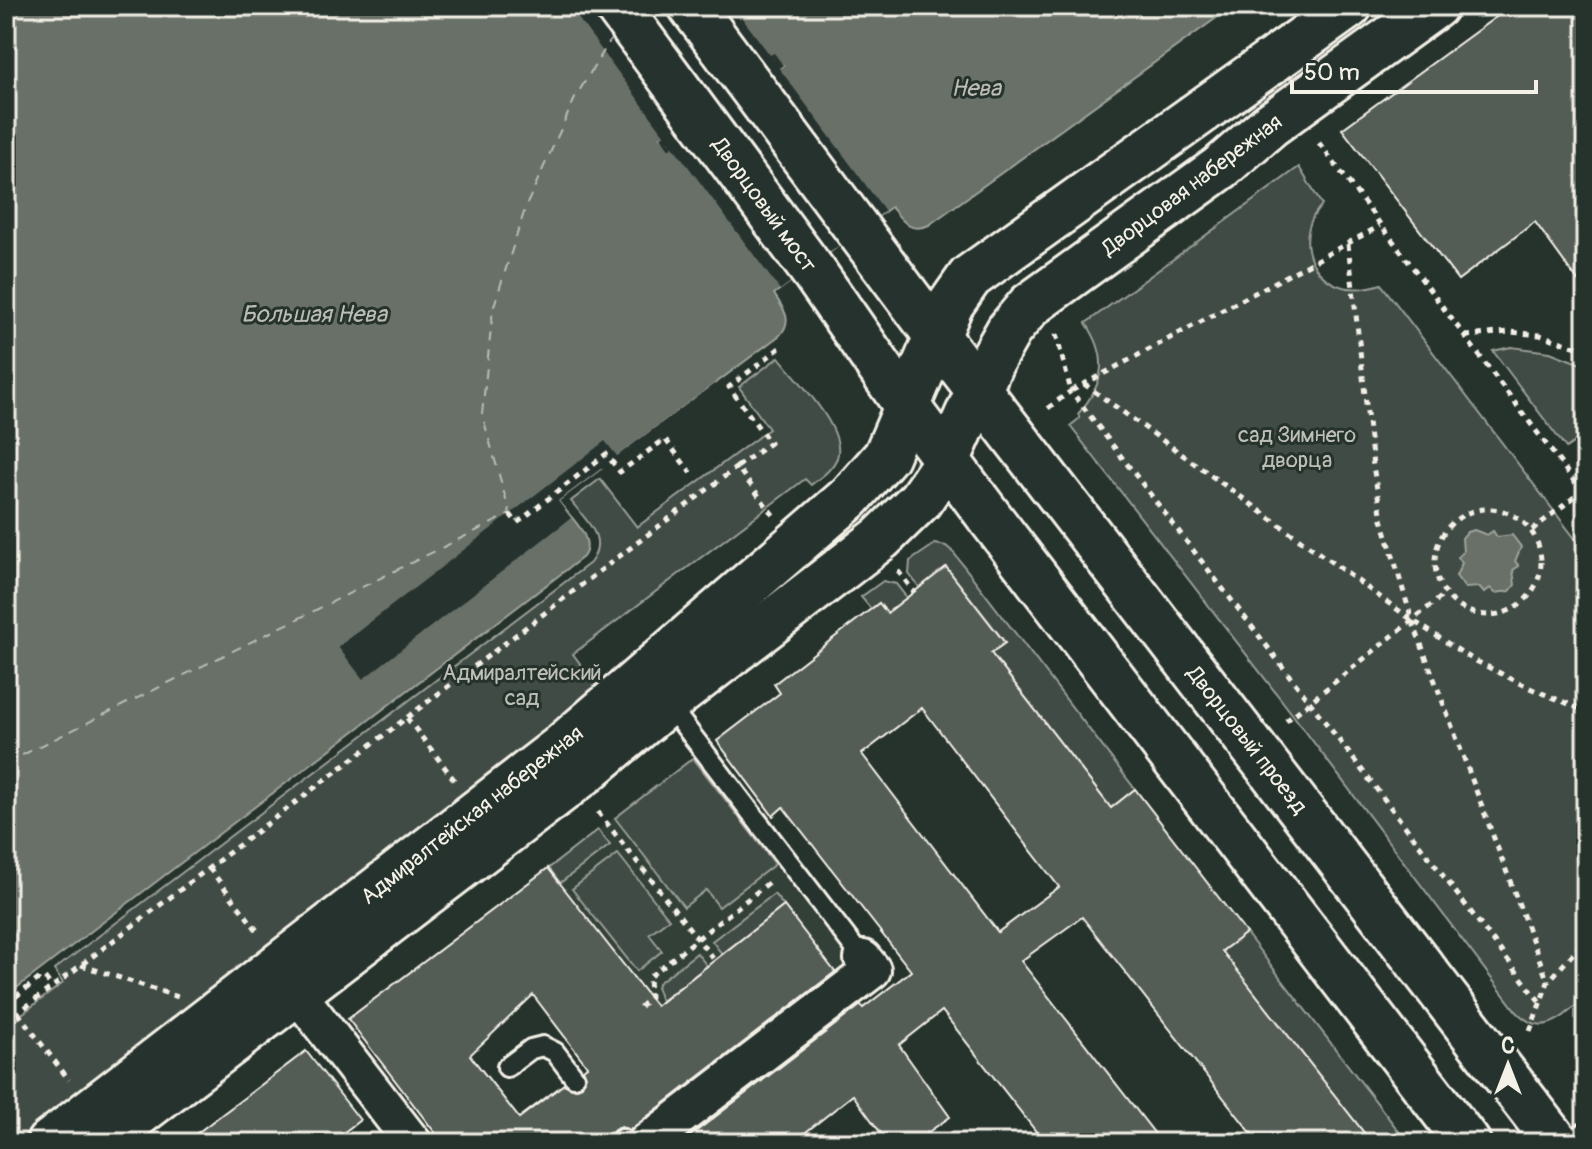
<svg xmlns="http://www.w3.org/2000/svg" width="1592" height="1149" viewBox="0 0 1592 1149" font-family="Pangolin,sans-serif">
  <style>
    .built { fill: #333f39 }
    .green { fill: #414b45; stroke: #9a9e96; stroke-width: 2 }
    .water { fill: #676f68; stroke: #9fa39b; stroke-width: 2; fill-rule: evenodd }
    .pier { fill: #26332d; fill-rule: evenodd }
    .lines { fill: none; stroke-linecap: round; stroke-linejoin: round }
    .ferry { stroke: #bcbdb5; stroke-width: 2; stroke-dasharray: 10 8; stroke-linecap: butt }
    .building { fill: #525c55; stroke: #f4f1e8; stroke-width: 2; fill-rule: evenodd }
    .service-casing { stroke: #f4f1e8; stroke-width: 24 }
    .minor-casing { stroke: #f4f1e8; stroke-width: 42 }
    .secondary-casing { stroke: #f4f1e8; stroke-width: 50 }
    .primary-casing { stroke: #f4f1e8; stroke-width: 50 }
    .path { stroke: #f4f1e8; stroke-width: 5; stroke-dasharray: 6 6; stroke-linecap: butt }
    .service { stroke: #26332d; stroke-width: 18 }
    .minor { stroke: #26332d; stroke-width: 36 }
    .secondary { stroke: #26332d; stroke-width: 44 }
    .primary { stroke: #26332d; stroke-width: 44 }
    .labels { text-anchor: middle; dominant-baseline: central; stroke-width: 6; stroke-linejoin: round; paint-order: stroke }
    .street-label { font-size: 22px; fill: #f4f1e8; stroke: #26332d }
    .park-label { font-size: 22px; fill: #bebfb7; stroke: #26332d }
    .water-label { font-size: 24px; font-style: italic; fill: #bcbdb5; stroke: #26332d }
  </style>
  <rect width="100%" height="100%" fill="#26332d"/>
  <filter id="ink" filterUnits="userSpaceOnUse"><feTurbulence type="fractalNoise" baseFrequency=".0125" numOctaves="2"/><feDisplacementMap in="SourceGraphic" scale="16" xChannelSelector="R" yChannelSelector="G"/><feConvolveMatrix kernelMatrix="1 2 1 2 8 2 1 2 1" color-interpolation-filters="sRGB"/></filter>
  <g filter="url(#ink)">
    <polygon class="built" points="693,758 851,963 666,1105 507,899"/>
    <g class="green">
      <path d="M1299,167L1322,205C1296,231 1305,276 1343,287C1355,290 1369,288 1381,284L1586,553V997C1563,1017 1543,1040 1516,1011L1293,715L1070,426L1080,418L1078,414C1105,383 1109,357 1086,323Z"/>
      <polygon points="1511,347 1550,352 1586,366 1586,434 1566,448 1493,351"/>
      <path d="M779,357C796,379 847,429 837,458C832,470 821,477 811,485L805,479L573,654L599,689L597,701L14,1143H6V1026L63,983L54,970L590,563C609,538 586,521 571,501L600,479L637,527L769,429L739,387Z"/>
      <polygon points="935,544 946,546 953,552 1135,789 1111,808 991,653 1005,642 947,568 920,588 909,574 910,561"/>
      <polygon points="883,581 896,584 907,598 887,613 879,603 871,609 861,597"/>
      <polygon points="693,758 775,864 719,907 706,890 684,907 615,818"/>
      <polygon points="598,830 610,845 560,883 549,868"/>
      <polygon points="618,854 669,919 649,934 662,951 637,971 572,889"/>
      <polygon points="774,894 784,906 722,954 712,941"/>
      <polygon points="1246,933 1407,1142 1405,1143 1372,1143 1222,951"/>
      <polygon points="697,953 707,966 661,1001 657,989 658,983"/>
    </g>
    <g class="water">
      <path d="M6,6H1233L929,225C910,234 902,220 891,207L774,294C783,309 794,319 780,335L558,501C569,516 597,538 583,557L6,996ZM770,56L783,65L673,146L661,137Z"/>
      <polygon points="1474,530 1487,535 1493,531 1497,537 1512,535 1521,547 1515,561 1519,566 1513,570 1515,585 1510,591 1495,593 1490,588 1484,593 1479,587 1465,588 1456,576 1462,563 1458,557 1463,552 1462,538 1467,532"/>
    </g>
    <g class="pier">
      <path d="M569,6H733L770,55L774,53L783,65L779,68L885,211L780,290L673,146L669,149L661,137L664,134ZM773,59L777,64L670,143L666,138Z"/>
      <polygon points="714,384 717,387 605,470 602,468 558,501 571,518 363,679 338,647 605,441 617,456"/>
    </g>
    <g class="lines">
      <polyline class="ferry" points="6,763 510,514 482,414 493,309 526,206 576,96 613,36"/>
    </g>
    <g class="building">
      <polygon points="1511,6 1586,6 1586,292 1535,222 1458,280 1342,129"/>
      <path d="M946,567L1005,643L991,653L1111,808L1135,789L1246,933L1222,951L1372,1143H1259L1082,917L1021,961L1162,1143H1045L942,1011L899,1045L950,1117L927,1133L934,1143H888L853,1095L792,1143H681L861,1005L863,1008L911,971L783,807L773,816L717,741L780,693L774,684L879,603L887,613ZM922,708L1059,887L998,932L862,754Z"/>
      <path d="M548,868L656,1006L784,906L835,972L630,1130L621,1127L614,1130L611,1135V1143H443L348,1019ZM533,995L587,1066L583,1069L586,1076L582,1086L575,1089L564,1084L519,1118L470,1055Z"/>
      <polygon points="306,1051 360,1120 330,1143 184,1143"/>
    </g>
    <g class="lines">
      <g class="service-casing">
        <g id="service">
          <polyline points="667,703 863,959"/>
          <polyline points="507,1067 531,1049 543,1046 555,1052 574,1077"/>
          <polyline points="622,1139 625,1143"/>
        </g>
      </g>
      <g class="minor-casing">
        <g id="minor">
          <polyline points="297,993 413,1143"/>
          <polyline points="646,1143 872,970 863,959"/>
          <polyline points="1585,1143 1586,1142"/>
        </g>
      </g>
      <g class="secondary-casing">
        <g id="secondary">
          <polyline points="49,1143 560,748 850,497 886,456 951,304 970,277 1349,6"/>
          <polyline points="100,1143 585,772 667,703 881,538 920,500 947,461 993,358 1009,330 1030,305 1220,168 1270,125 1435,6"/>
        </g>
      </g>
      <g class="primary-casing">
        <g id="primary">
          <polyline points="617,6 815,274 908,408 991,519 1468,1143"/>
          <polyline points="691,6 937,336 1557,1143"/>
        </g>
      </g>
      <g class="path">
        <polyline points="1319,143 1586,497"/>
        <polyline points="1348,244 1373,466 1382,519 1412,620 1548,982"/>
        <polyline points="1056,334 1071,391 1380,226"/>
        <polyline points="1465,336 1510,332 1540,335 1586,350"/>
        <polyline points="1084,384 1412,620 1472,659 1532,689 1586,711"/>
        <polyline points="1048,408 1071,391 1540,1002"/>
        <polyline points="737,467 770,443 729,387 781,347"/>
        <circle cx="1488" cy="562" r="53"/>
        <polyline points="510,514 517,523 606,454 620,472 665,439 691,473"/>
        <polyline points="1532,530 1586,488"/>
        <polyline points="898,571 914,592"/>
        <polyline points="407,718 456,782"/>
        <polyline points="1286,721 1445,594"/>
        <polyline points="598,812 715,961"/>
        <polyline points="209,868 260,934"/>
        <polyline points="81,965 178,997"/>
        <polyline points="6,1004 40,978 45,978 52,987"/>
        <polyline points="640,1007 650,997 649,977 772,880"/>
        <polyline points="18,1013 69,1080"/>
        <polyline points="6,1022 737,467 774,516"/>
        <polyline points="1530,1031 1548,982 1586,939"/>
      </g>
      <use href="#service" class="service"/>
      <use href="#minor" class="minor"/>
      <use href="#secondary" class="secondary"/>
      <use href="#primary" class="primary"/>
    </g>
  </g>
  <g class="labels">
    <g class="street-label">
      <text transform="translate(1192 185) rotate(-37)">Дворцовая набережная</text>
      <text transform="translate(764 205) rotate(54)">Дворцовый мост</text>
      <text transform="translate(1247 740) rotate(52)">Дворцовый проезд</text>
      <text transform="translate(472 815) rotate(-38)">Адмиралтейская набережная</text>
    </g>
    <g class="park-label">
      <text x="1297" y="435">сад Зимнего<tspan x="1297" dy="25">дворца</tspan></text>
      <text x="522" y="673">Адмиралтейский<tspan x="522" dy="25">сад</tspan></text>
    </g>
    <g class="water-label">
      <text x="976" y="88">Нева</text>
      <text x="314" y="314">Большая Нева</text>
    </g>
  </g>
  <rect width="1592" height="1149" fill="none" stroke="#26332d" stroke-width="32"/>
  <rect x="16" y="16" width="1560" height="1117" fill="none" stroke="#f4f1e8" stroke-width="3" filter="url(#ink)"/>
  <g transform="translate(1508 1065)" stroke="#26332d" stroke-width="6" paint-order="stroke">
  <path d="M0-6L14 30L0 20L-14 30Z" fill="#f4f1e8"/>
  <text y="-12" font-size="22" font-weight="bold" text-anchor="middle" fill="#f4f1e8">С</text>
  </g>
  <path d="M1292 80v12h244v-12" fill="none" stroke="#f4f1e8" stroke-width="4"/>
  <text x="1304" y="80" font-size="24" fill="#f4f1e8" stroke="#26332d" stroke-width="6" paint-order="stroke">50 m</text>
</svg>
